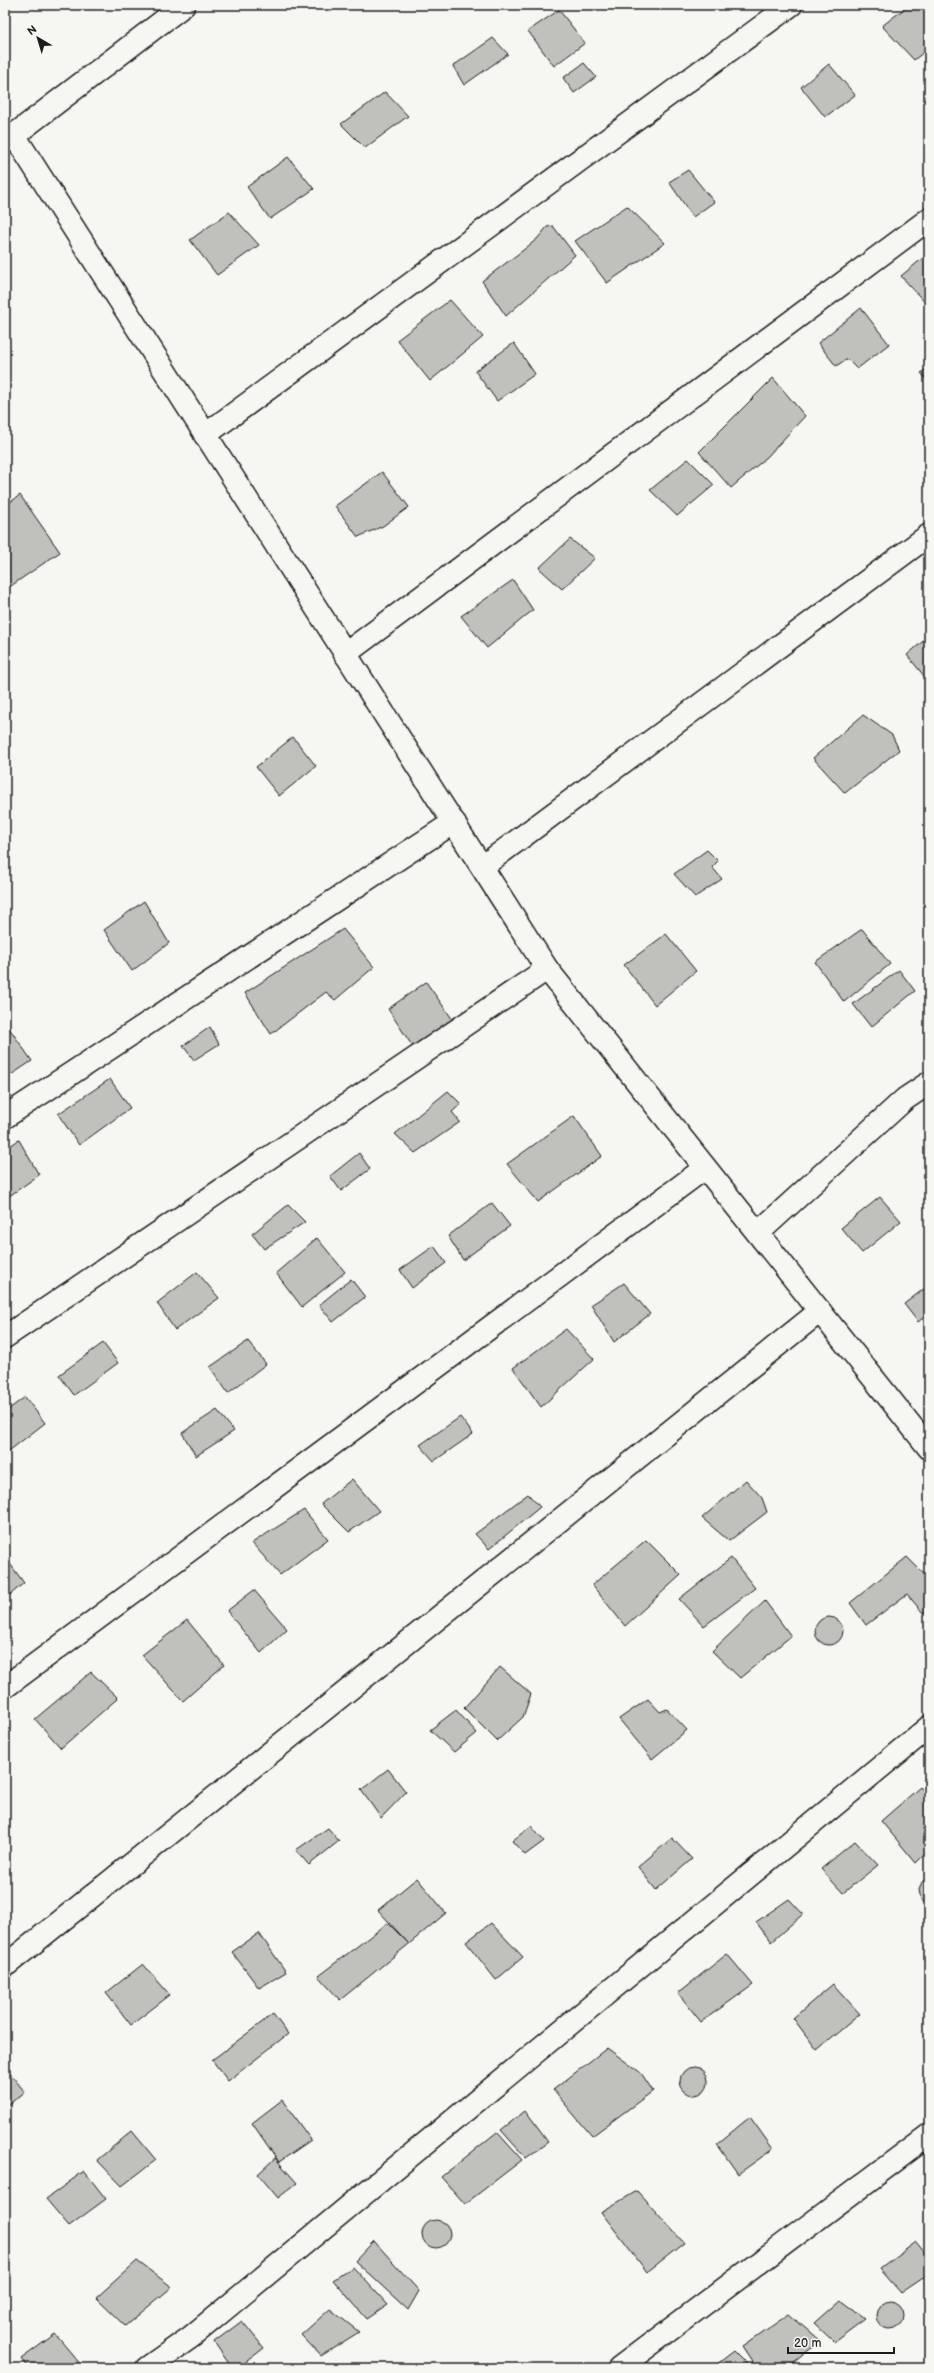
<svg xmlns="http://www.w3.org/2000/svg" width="934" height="2373" viewBox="0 0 934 2373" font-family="'Balsamiq Sans',sans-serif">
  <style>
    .building { fill: #c0c0bd; stroke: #1c1c1c }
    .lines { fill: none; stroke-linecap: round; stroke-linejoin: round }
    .minor-casing { stroke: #1c1c1c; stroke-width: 25 }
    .minor { stroke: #f6f6f2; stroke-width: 22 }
  </style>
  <rect width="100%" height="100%" fill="#f6f6f2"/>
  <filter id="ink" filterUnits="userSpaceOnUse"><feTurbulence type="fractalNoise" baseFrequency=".025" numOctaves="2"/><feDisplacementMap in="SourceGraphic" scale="8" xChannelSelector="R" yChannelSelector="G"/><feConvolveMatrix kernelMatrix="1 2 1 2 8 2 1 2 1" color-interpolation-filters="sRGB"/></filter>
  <g filter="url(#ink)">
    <g class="building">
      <polygon points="909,5 929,5 929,48 914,60 882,26"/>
      <polygon points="559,10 585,43 554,66 528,31"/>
      <polygon points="493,38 508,54 464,85 453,66"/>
      <polygon points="584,63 596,77 574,93 563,78"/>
      <polygon points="829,64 855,95 825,117 801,87"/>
      <polygon points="385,92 408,116 365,148 341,124"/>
      <polygon points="288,157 314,189 270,219 247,187"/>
      <polygon points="688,170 714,202 693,217 669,182"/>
      <polygon points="627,206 665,243 607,283 575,241"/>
      <polygon points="229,212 259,245 217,275 190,240"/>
      <polygon points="553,226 575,255 506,316 482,281 522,251 537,239 547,227"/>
      <polygon points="929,253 929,307 901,276"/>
      <polygon points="450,300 483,337 430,381 397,340"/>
      <polygon points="861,308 889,344 857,369 847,359 836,366 818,343"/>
      <polygon points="514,343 535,374 497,401 475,371"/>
      <polygon points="929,367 929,382 921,373"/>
      <polygon points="773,378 805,416 767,457 731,488 699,452"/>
      <polygon points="688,459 714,485 677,516 650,490"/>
      <polygon points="382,472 409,507 383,526 358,537 335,506"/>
      <polygon points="20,495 60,552 5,590 5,506"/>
      <polygon points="570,539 595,558 562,589 539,568"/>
      <polygon points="513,580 533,610 487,648 461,616"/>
      <polygon points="929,636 929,682 907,655"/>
      <polygon points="863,715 892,735 899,750 845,793 813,758"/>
      <polygon points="293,737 316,766 279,796 256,767"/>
      <polygon points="707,850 718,861 712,867 722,879 695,897 674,874"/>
      <polygon points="144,901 169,943 132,971 104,930"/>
      <polygon points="343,929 374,967 335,1000 326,992 271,1034 245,993"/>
      <polygon points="862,929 890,964 844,1002 815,962"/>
      <polygon points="666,934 696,971 655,1005 624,965"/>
      <polygon points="899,970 915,991 871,1027 853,1004"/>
      <polygon points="426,982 453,1020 413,1047 388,1009"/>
      <polygon points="5,1022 32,1061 11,1075 5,1066"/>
      <polygon points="210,1027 219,1044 194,1060 183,1046"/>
      <polygon points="110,1079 130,1108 79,1145 58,1114"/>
      <polygon points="448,1091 461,1104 452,1112 460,1122 415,1153 395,1134"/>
      <polygon points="574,1116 602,1156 538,1202 507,1164"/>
      <polygon points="19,1140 39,1175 5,1199 5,1149"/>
      <polygon points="359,1153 370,1169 341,1191 330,1176"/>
      <polygon points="880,1197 901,1221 862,1253 841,1228"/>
      <polygon points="492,1203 510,1226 463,1260 448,1236"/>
      <polygon points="288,1205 305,1222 264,1249 252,1234"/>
      <polygon points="317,1238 345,1272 302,1307 276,1273"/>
      <polygon points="434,1246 446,1263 412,1288 400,1270"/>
      <polygon points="197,1272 219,1298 175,1330 157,1303"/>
      <polygon points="351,1279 365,1297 333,1322 319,1305"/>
      <polygon points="624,1283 650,1314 614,1342 591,1305"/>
      <polygon points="929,1285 929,1313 918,1322 904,1304"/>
      <polygon points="566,1329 594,1359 541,1407 513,1368"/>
      <polygon points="248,1341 266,1364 228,1393 210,1367"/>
      <polygon points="103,1343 118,1363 74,1395 59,1375"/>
      <polygon points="25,1397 45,1423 5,1454 5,1412"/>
      <polygon points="217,1410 234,1431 196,1456 182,1433"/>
      <polygon points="460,1417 473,1434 434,1461 420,1445"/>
      <polygon points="352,1479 379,1511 349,1532 321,1504"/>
      <polygon points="746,1480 762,1498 767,1512 729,1541 702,1518"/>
      <polygon points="528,1494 540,1507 489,1549 475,1534"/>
      <polygon points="304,1510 328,1539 280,1575 252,1543"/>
      <polygon points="646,1540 681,1575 625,1626 592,1585"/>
      <polygon points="5,1557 24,1583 5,1599"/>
      <polygon points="907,1557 929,1579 929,1609 923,1613 907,1594 866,1625 850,1603"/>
      <polygon points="731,1558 755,1588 704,1626 679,1599"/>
      <polygon points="254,1590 287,1629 261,1653 227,1611"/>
      <polygon points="765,1601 791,1636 740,1678 712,1651"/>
      <circle cx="829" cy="1631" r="14"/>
      <polygon points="187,1620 224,1665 183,1701 142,1655"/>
      <polygon points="500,1667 531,1694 523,1717 497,1741 464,1708"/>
      <polygon points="91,1672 118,1698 61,1748 35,1719"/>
      <polygon points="648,1699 660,1712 667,1709 687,1730 652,1759 619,1719"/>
      <polygon points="456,1710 477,1733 454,1752 430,1730"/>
      <polygon points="388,1769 406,1792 381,1818 361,1790"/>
      <polygon points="920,1787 929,1797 929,1850 916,1863 881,1821"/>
      <polygon points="531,1826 544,1841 525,1855 512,1841"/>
      <polygon points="328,1828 339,1841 309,1865 296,1850"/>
      <polygon points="672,1838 692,1859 656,1890 638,1867"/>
      <polygon points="855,1841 878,1865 843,1893 821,1869"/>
      <polygon points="929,1877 929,1905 921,1900 919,1890 922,1882"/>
      <polygon points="417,1878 446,1913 409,1944 378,1910"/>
      <polygon points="789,1899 803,1914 771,1942 756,1922"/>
      <polygon points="388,1923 409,1944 340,2000 318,1976"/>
      <polygon points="491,1923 523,1957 496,1980 466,1942"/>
      <polygon points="259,1933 286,1972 259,1988 232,1952"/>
      <polygon points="727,1954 753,1985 701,2022 678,1993"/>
      <polygon points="143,1964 170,1995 131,2025 106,1993"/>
      <polygon points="833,1984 860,2014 817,2050 793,2018"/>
      <polygon points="273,2014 288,2034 228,2081 212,2060"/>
      <polygon points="607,2048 641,2073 653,2091 592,2136 553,2090"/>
      <circle cx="694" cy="2081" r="14"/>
      <polygon points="8,2071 25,2092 5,2107 5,2073"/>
      <polygon points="282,2100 311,2140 279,2162 252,2123"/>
      <polygon points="525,2111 548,2142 526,2158 501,2130"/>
      <polygon points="750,2117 773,2149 738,2174 717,2144"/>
      <polygon points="132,2131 156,2160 122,2186 97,2160"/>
      <polygon points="497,2132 522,2160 465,2204 441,2177"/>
      <polygon points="275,2158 297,2183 278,2198 258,2174"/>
      <polygon points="84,2171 106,2199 69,2226 46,2199"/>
      <polygon points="637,2191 684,2243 647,2272 601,2212"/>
      <circle cx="436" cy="2234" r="14"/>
      <polygon points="374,2241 419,2291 408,2310 355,2261"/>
      <polygon points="916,2242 929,2258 929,2274 901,2293 880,2269"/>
      <polygon points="137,2261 172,2287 125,2326 96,2298"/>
      <polygon points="353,2267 388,2305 367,2319 333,2280"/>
      <polygon points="840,2300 865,2319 834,2342 814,2323"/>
      <circle cx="890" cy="2315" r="14"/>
      <polygon points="330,2309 359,2332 321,2356 301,2335"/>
      <polygon points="789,2314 820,2341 787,2368 756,2368 742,2347"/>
      <polygon points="242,2321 264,2348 238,2368 232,2368 214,2342"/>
      <polygon points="55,2334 82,2366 80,2368 28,2368 21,2359"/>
      <polygon points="734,2351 751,2368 712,2368"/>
      <polygon points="340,2364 346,2364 353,2368 333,2368"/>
    </g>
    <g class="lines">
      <g class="minor-casing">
        <g id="minor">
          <polyline points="14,135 547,969 929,1448"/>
          <polyline points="5,142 184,5"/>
          <polyline points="205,435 791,5"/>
          <polyline points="345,654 929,219"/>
          <polyline points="483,866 929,535"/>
          <polyline points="5,1117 454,822"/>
          <polyline points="758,1233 905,1099 929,1083"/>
          <polyline points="5,1337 547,969"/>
          <polyline points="5,1687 705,1168"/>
          <polyline points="5,1966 820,1311"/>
          <polyline points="147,2368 191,2337 929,1727"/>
          <polyline points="619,2368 929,2135"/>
        </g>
      </g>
      <use href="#minor" class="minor"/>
    </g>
  </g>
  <rect width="934" height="2373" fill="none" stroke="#f6f6f2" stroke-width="20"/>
  <rect x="10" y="10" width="914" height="2353" fill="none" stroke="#1c1c1c" stroke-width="1.5" filter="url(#ink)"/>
  <g transform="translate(38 38) rotate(322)" stroke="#f6f6f2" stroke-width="3" paint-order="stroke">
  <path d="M0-3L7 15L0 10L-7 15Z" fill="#1c1c1c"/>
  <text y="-6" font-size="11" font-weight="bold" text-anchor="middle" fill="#1c1c1c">N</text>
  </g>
  <path d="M788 2347v6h106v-6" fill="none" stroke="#1c1c1c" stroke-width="2"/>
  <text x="794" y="2347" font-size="12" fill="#1c1c1c" stroke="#f6f6f2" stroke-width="3" paint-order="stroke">20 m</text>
</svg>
